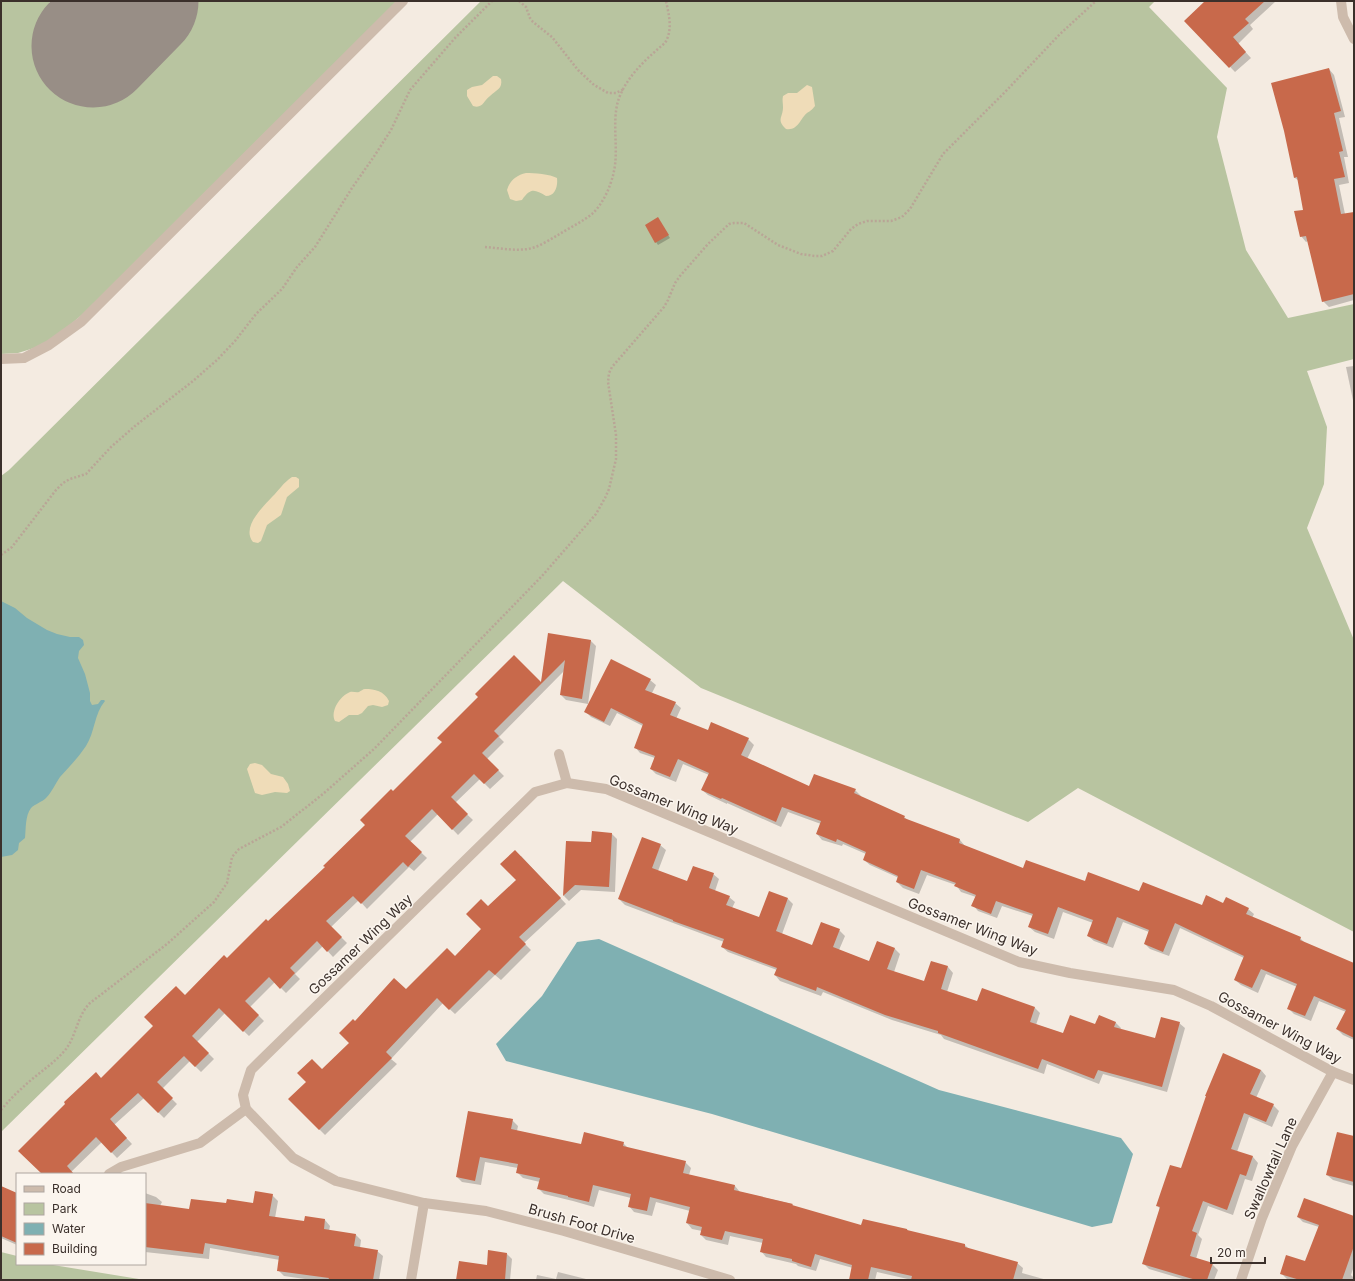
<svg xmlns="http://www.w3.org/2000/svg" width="1355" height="1281" viewBox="0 0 1355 1281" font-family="Inter,sans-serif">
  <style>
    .green { fill: #b8c4a0 }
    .sand { fill: #efdcb8 }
    .water { fill: #7fb0b2 }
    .shadow { fill: #0003 }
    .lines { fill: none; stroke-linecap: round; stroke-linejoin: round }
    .taxiway { stroke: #988e86; stroke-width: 49 }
    .runway { stroke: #988e86; stroke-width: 123 }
    .building { fill: #c8694b }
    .path { stroke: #b9a596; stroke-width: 2.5; stroke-dasharray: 2 2; stroke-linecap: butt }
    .minor { stroke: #cdbbac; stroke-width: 10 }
    .labels { text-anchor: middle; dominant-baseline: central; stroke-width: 3; stroke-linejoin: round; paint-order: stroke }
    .street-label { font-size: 14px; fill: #3b302b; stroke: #fbf5ee }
  </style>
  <rect width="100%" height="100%" fill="#f4ebe1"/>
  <g class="green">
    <polygon points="1,1 48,1 69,22 62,29 106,72 177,1 398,1 83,314 47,344 18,353 1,354"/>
    <polygon points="481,1 1155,1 1149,7 1227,88 1217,137 1246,250 1288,318 1354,304 1354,359 1307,371 1327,427 1324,484 1307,528 1354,640 1354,932 1078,788 1028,822 701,688 563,581 1,1132 1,476 9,470"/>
    <polygon points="1,1252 17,1256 17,1264 47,1264 145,1280 1,1280"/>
  </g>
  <g class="sand">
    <path d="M493,76H497L501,79C503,89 496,90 490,96C483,101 483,109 473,106L467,96V90L472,87L482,85Z"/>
    <path d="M807,85L812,87L815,106C812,110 810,111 807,113C800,119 798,131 786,129C776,119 783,118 783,107C783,103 782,100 783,96L788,93H797Z"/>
    <path d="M526,173C534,173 550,174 557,178C558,187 555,196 546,196C535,190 531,187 522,200L516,201L510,199L507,190C510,180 517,175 526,173Z"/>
    <path d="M292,477H296L299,479V487L287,497L281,515L267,525L261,541L258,543L253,542C241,527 263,507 272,497C279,490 283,483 292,477Z"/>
    <path d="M365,689C375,689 384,691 389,701L388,705L382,707L373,705L368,706L362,713L358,715H349L339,722L335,721C330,711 340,696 350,692C353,691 356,693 359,692C361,691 363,689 365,689Z"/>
    <polygon points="255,763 262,765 271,774 283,777 288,784 290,791 287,793 275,792 262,795 255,793 247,769 250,764"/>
  </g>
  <g class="water">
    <path d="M1,601L15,608L27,618L47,630L57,634L70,637H79L83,640L84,645L79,651L78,658L85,674L90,693V701L92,705L98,704L101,700H104L105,701C94,714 95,732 86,746C78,758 69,767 60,777C55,784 52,792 46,798C42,802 35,804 31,808C25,816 26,829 25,838L19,843L18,850L12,855L1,857Z"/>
    <polygon points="599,939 939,1090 1121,1138 1133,1154 1112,1223 1092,1227 712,1114 506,1061 496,1044 542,996 577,942"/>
  </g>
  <g class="shadow">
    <polygon points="1207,1 1276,1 1250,25 1253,29 1238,44 1251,58 1235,72 1186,21"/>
    <polygon points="1329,69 1334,75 1345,117 1339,118 1348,157 1344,157 1349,183 1339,185 1345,214 1354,213 1354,300 1329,307 1323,301 1308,241 1306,242 1301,236 1304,210 1299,181 1295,178"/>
    <polygon points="658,219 670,238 658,245 656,242"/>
    <polygon points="1354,366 1354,405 1346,367"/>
    <polygon points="549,635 590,640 596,646 588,704 566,700 561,695 564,671 499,737 504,742 487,759 504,776 490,789 480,779 455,803 473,820 458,835 438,814 410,842 427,858 414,871 409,867 367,909 359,900 331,927 347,943 333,957 323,946 295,974 300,979 286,993 275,982 250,1007 264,1021 249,1036 225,1013 197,1042 214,1059 201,1072 190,1061 162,1089 177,1104 164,1118 144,1098 114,1125 132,1144 117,1158 102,1142 71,1172 73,1174 43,1174 102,1079 185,996 227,960 268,923 326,867 366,825 393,792 443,742 514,657 541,684"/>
    <polygon points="650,680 656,685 652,693 675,703 681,708 676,719 708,731 748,739 754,745 747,759 810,787 855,790 861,796 860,797 904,817 909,821 960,840 965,846 1024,870 1202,906 1224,904 1248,909 1254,914 1252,918 1300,938 1305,943 1354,964 1354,1040 1343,1035 1337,1029 1346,1012 1319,1001 1311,1021 1294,1014 1288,1008 1297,987 1266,974 1258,993 1241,985 1235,980 1244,958 1180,928 1169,956 1150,949 1145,944 1149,932 1123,922 1113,948 1094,941 1088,936 1093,923 1063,912 1054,939 1035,932 1029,927 1033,916 1002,906 997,918 978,911 973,905 976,897 961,892 956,885 927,875 919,894 903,888 897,882 899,878 870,865 864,860 866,854 843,844 842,846 822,840 817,834 821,824 788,812 781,827 727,803 727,804 708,795 702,790 709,775 683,764 676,782 656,774 651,769 655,758 640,753 635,747 643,726 617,713 610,726 591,717 586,712"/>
    <polygon points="612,834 617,839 615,892 581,890 569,901 564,896 567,842 592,843"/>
    <polygon points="660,845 666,850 658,871 688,882 713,874 719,879 715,891 729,897 735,902 732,908 760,918 788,899 793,904 782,934 812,946 839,930 845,936 839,950 870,962 877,942 895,949 900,954 894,972 925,982 931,962 948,967 953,973 947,992 977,1003 1035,1008 1040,1013 1036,1025 1064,1034 1096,1026 1115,1022 1121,1028 1120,1030 1155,1039 1179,1023 1185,1028 1167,1092 1103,1074 1099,1084 1047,1064 1044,1074 944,1039 941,1035 892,1020 823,992 821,996 780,981 775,975 777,970 728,952 722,947 724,942 625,905 619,899"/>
    <polygon points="521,856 566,904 524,943 531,950 501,980 495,975 455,1014 443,1003 391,1059 397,1064 325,1135 289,1099 322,1071 350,1043 355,1022 406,990 455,957 482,929 488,908 517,880"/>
    <polygon points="1261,1070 1266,1076 1256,1098 1273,1105 1279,1111 1272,1127 1249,1117 1237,1152 1253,1157 1258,1163 1252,1181 1245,1179 1233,1215 1208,1206 1198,1235 1202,1239 1196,1259 1212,1264 1218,1270 1214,1280 1186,1280 1149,1269 1143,1263 1160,1209 1157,1205 1182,1170"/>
    <polygon points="512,1120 518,1126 517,1131 582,1145 623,1143 629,1149 685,1162 691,1168 689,1175 735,1186 740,1192 792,1204 794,1207 862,1227 907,1229 909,1232 965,1245 970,1250 1017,1263 1023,1268 1022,1273 1047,1280 912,1280 877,1272 875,1280 850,1280 853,1268 820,1259 816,1271 798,1266 796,1264 766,1257 761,1251 763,1243 730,1236 728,1245 706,1240 701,1235 702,1231 692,1229 687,1223 690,1211 656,1202 652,1216 634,1212 629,1206 631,1198 599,1190 594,1207 573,1201 544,1194 539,1189 540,1182 523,1178 517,1172 518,1168 485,1162 481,1185 462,1182 457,1177"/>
    <polygon points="1354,1137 1354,1186 1333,1180 1327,1175"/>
    <polygon points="1,1187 17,1194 17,1245 1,1238"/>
    <polygon points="145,1193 156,1197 162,1202 160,1206 190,1210 227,1204 253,1204 272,1195 278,1201 275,1218 305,1222 325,1220 330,1226 329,1231 356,1235 361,1240 360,1248 377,1251 383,1256 379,1280 312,1280 284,1276 278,1270 280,1260 210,1248 209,1259 145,1252"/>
    <polygon points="1298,1217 1354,1217 1354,1266 1351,1275 1354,1278 1354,1280 1288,1280 1282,1274 1306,1262 1319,1227 1303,1222"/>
    <polygon points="507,1254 512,1259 510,1280 457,1280 488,1266"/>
    <polygon points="558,1272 590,1280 536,1280 537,1275 556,1279"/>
  </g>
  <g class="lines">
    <path class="taxiway" d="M75,1C93,20 103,22 127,11"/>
    <polyline class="runway" points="93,46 137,1"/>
  </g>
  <g class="building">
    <polygon points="1205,1 1265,1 1245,19 1249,23 1233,37 1246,52 1229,68 1184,21"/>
    <polygon points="1329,68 1341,111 1334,113 1343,151 1339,152 1345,177 1334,179 1341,214 1354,212 1354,294 1322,302 1306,236 1300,237 1294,211 1303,210 1297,177 1294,178 1284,131 1271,83"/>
    <polygon points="658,217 669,235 655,243 645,225"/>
    <polygon points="548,633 591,640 582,699 560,695 565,660 494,731 499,736 482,753 499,770 484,784 474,774 451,797 468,814 452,830 432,809 405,836 422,852 408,867 403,862 361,904 353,896 326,921 342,937 327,952 317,941 290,968 295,973 280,989 269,977 245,1001 259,1015 243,1032 219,1008 192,1036 209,1053 195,1067 184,1056 157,1082 173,1098 158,1113 138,1093 110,1119 127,1138 111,1153 96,1137 67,1166 74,1174 42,1174 18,1151 65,1104 64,1102 96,1072 101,1078 153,1026 144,1017 176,986 185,995 224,955 227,958 266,919 268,921 325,867 323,866 365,825 360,820 391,789 393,791 442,742 437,738 478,697 475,694 514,655 541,682"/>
    <polygon points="611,659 651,679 645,690 676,702 670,715 708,730 711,722 749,738 741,755 809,786 814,774 856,789 854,793 905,816 904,818 960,839 959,843 1023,868 1026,860 1085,881 1088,872 1139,891 1143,882 1202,905 1206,895 1223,903 1226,897 1249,908 1246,914 1301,937 1300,940 1354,963 1354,1038 1336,1029 1346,1010 1314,996 1305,1016 1287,1009 1297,984 1261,969 1252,988 1234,980 1244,956 1175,923 1163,952 1144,944 1149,930 1117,917 1107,944 1087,936 1093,920 1058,907 1048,934 1028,927 1033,914 996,901 991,914 971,906 976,895 954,886 956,883 921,870 914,889 896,882 898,876 863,860 866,852 837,839 836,842 816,834 821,821 782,807 776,822 722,798 721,799 701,790 709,773 678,759 670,777 650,769 655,756 634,748 643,724 611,708 604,722 584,712"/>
    <polygon points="592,831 612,833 609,887 575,885 563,896 566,841 591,842"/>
    <polygon points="642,837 661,844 652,868 687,881 693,866 714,873 709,888 730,896 726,905 759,917 769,891 788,898 776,931 812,945 821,922 840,929 833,947 869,961 877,941 895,948 887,969 924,981 931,961 948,966 941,989 977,1001 982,988 1035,1007 1030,1022 1063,1033 1070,1015 1095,1024 1099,1015 1116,1022 1114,1027 1155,1038 1161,1017 1180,1022 1162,1087 1098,1070 1094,1079 1042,1059 1038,1069 938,1033 938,1031 885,1015 817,987 816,991 774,975 777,968 721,947 724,939 673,921 673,920 618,899"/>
    <polygon points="515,850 561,898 519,937 526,944 495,975 489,970 449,1010 437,998 386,1052 392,1058 319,1130 288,1099 306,1082 297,1073 312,1059 322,1069 349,1043 339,1033 353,1019 355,1021 394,978 406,989 447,948 455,956 481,929 466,914 481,899 488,906 516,880 500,864"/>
    <polygon points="1223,1053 1261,1070 1250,1094 1274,1104 1266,1122 1244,1113 1231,1149 1253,1156 1246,1176 1240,1174 1227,1210 1203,1201 1192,1231 1197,1233 1190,1256 1213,1263 1207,1280 1196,1280 1142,1264 1160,1207 1156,1206 1170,1165 1181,1168 1206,1096 1205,1096"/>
    <polygon points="468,1111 513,1119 511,1129 581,1144 584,1132 624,1142 623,1146 686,1161 683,1173 735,1185 734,1190 793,1204 792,1205 861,1225 863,1219 907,1229 907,1230 965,1244 965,1247 1018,1262 1013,1280 911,1280 912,1276 871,1267 868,1280 849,1280 852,1265 815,1254 811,1267 792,1261 792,1259 760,1252 763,1239 725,1231 722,1240 700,1235 702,1227 686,1223 690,1207 650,1197 647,1211 628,1207 631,1194 593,1185 589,1202 568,1197 568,1196 537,1189 540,1178 516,1173 518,1164 480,1157 475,1181 456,1177"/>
    <polygon points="1337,1132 1354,1136 1354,1182 1326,1175"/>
    <polygon points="1,1186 17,1193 17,1243 1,1236"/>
    <polygon points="255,1191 273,1194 269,1216 304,1221 305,1216 325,1219 324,1229 356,1234 354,1246 378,1250 373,1280 328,1280 329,1278 277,1271 279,1256 205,1243 203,1254 145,1247 145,1203 189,1209 191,1199 226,1203 227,1199 253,1203"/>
    <polygon points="1304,1198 1354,1216 1354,1246 1342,1280 1300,1280 1280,1274 1286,1255 1305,1261 1319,1225 1297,1217"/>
    <polygon points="488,1250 507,1253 505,1280 456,1280 459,1261 487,1265"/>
  </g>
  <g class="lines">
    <g class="path">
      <polyline points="519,1 526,7 530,18 533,22 552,37 578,70 594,85 608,93 616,93 624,89"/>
      <path d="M485,247C499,248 514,251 528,249C539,247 549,240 558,235C569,228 582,222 592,214C603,204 611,186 614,171C619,148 611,121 619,98C628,75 647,58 665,43C673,30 669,15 666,1"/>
      <polyline points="1,555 12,547 56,490 63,483 70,479 86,474 111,447 135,426 193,381 217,360 235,341 256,314 282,289 297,267 315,247 352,188 375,155 391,130 410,90 455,38 492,1"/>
      <path d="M1,1110C7,1103 13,1096 20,1090C35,1075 53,1065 66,1049C77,1034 77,1016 90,1003L167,944L214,902L227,883L232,857L239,849L281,827L323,794L374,749L542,576L596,514L605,498L609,489L616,459V435L608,382L609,373L612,367L664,307L668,300L675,283L680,276L708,244L729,224L734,223H744L778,245L801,254L815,256H822L833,251L851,229L858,224L867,221H891L902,217L910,209L943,154L1006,91L1060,34L1096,1"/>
    </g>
    <g class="minor">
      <polyline points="1341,1 1343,17 1354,39"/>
      <polyline points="1,359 24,358 49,345 81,322 403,1"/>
      <polyline points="559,754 567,783"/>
      <polyline points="109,1174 121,1167 200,1143 246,1109"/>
      <polyline points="411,1280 424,1203"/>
      <polyline points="730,1280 564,1231 486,1211 424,1203 336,1181 293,1158 246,1109 243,1095 251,1070 535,792 567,783 606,789 1019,962 1070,973 1174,990 1211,1006 1333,1072 1354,1080"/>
      <polyline points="1241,1280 1262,1218 1292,1146 1333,1072"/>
    </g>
  </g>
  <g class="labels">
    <g class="street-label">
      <text transform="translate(674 804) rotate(22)">Gossamer Wing Way</text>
      <text transform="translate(973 926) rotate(21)">Gossamer Wing Way</text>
      <text transform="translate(360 944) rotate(-44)">Gossamer Wing Way</text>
      <text transform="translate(1280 1027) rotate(28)">Gossamer Wing Way</text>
      <text transform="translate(1270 1168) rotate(-66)">Swallowtail Lane</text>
      <text transform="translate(582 1223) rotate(16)">Brush Foot Drive</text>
    </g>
  </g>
  <rect width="1355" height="1281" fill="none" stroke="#3b302b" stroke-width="4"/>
  <rect x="16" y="1173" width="130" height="92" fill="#fbf5ee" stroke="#aea6a0"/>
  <rect x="24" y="1186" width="20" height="6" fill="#cdbbac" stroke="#aea6a0"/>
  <text x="52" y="1193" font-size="12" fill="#3b302b">Road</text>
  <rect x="24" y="1203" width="20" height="12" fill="#b8c4a0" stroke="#aea6a0"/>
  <text x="52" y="1213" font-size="12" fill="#3b302b">Park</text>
  <rect x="24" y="1223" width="20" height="12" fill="#7fb0b2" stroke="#aea6a0"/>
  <text x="52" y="1233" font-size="12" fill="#3b302b">Water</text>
  <rect x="24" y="1243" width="20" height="12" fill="#c8694b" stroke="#aea6a0"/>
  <text x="52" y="1253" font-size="12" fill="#3b302b">Building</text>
  <path d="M1211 1257v6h54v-6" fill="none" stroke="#3b302b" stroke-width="2"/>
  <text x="1217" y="1257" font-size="12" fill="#3b302b" stroke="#fbf5ee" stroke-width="3" paint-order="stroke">20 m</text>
</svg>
